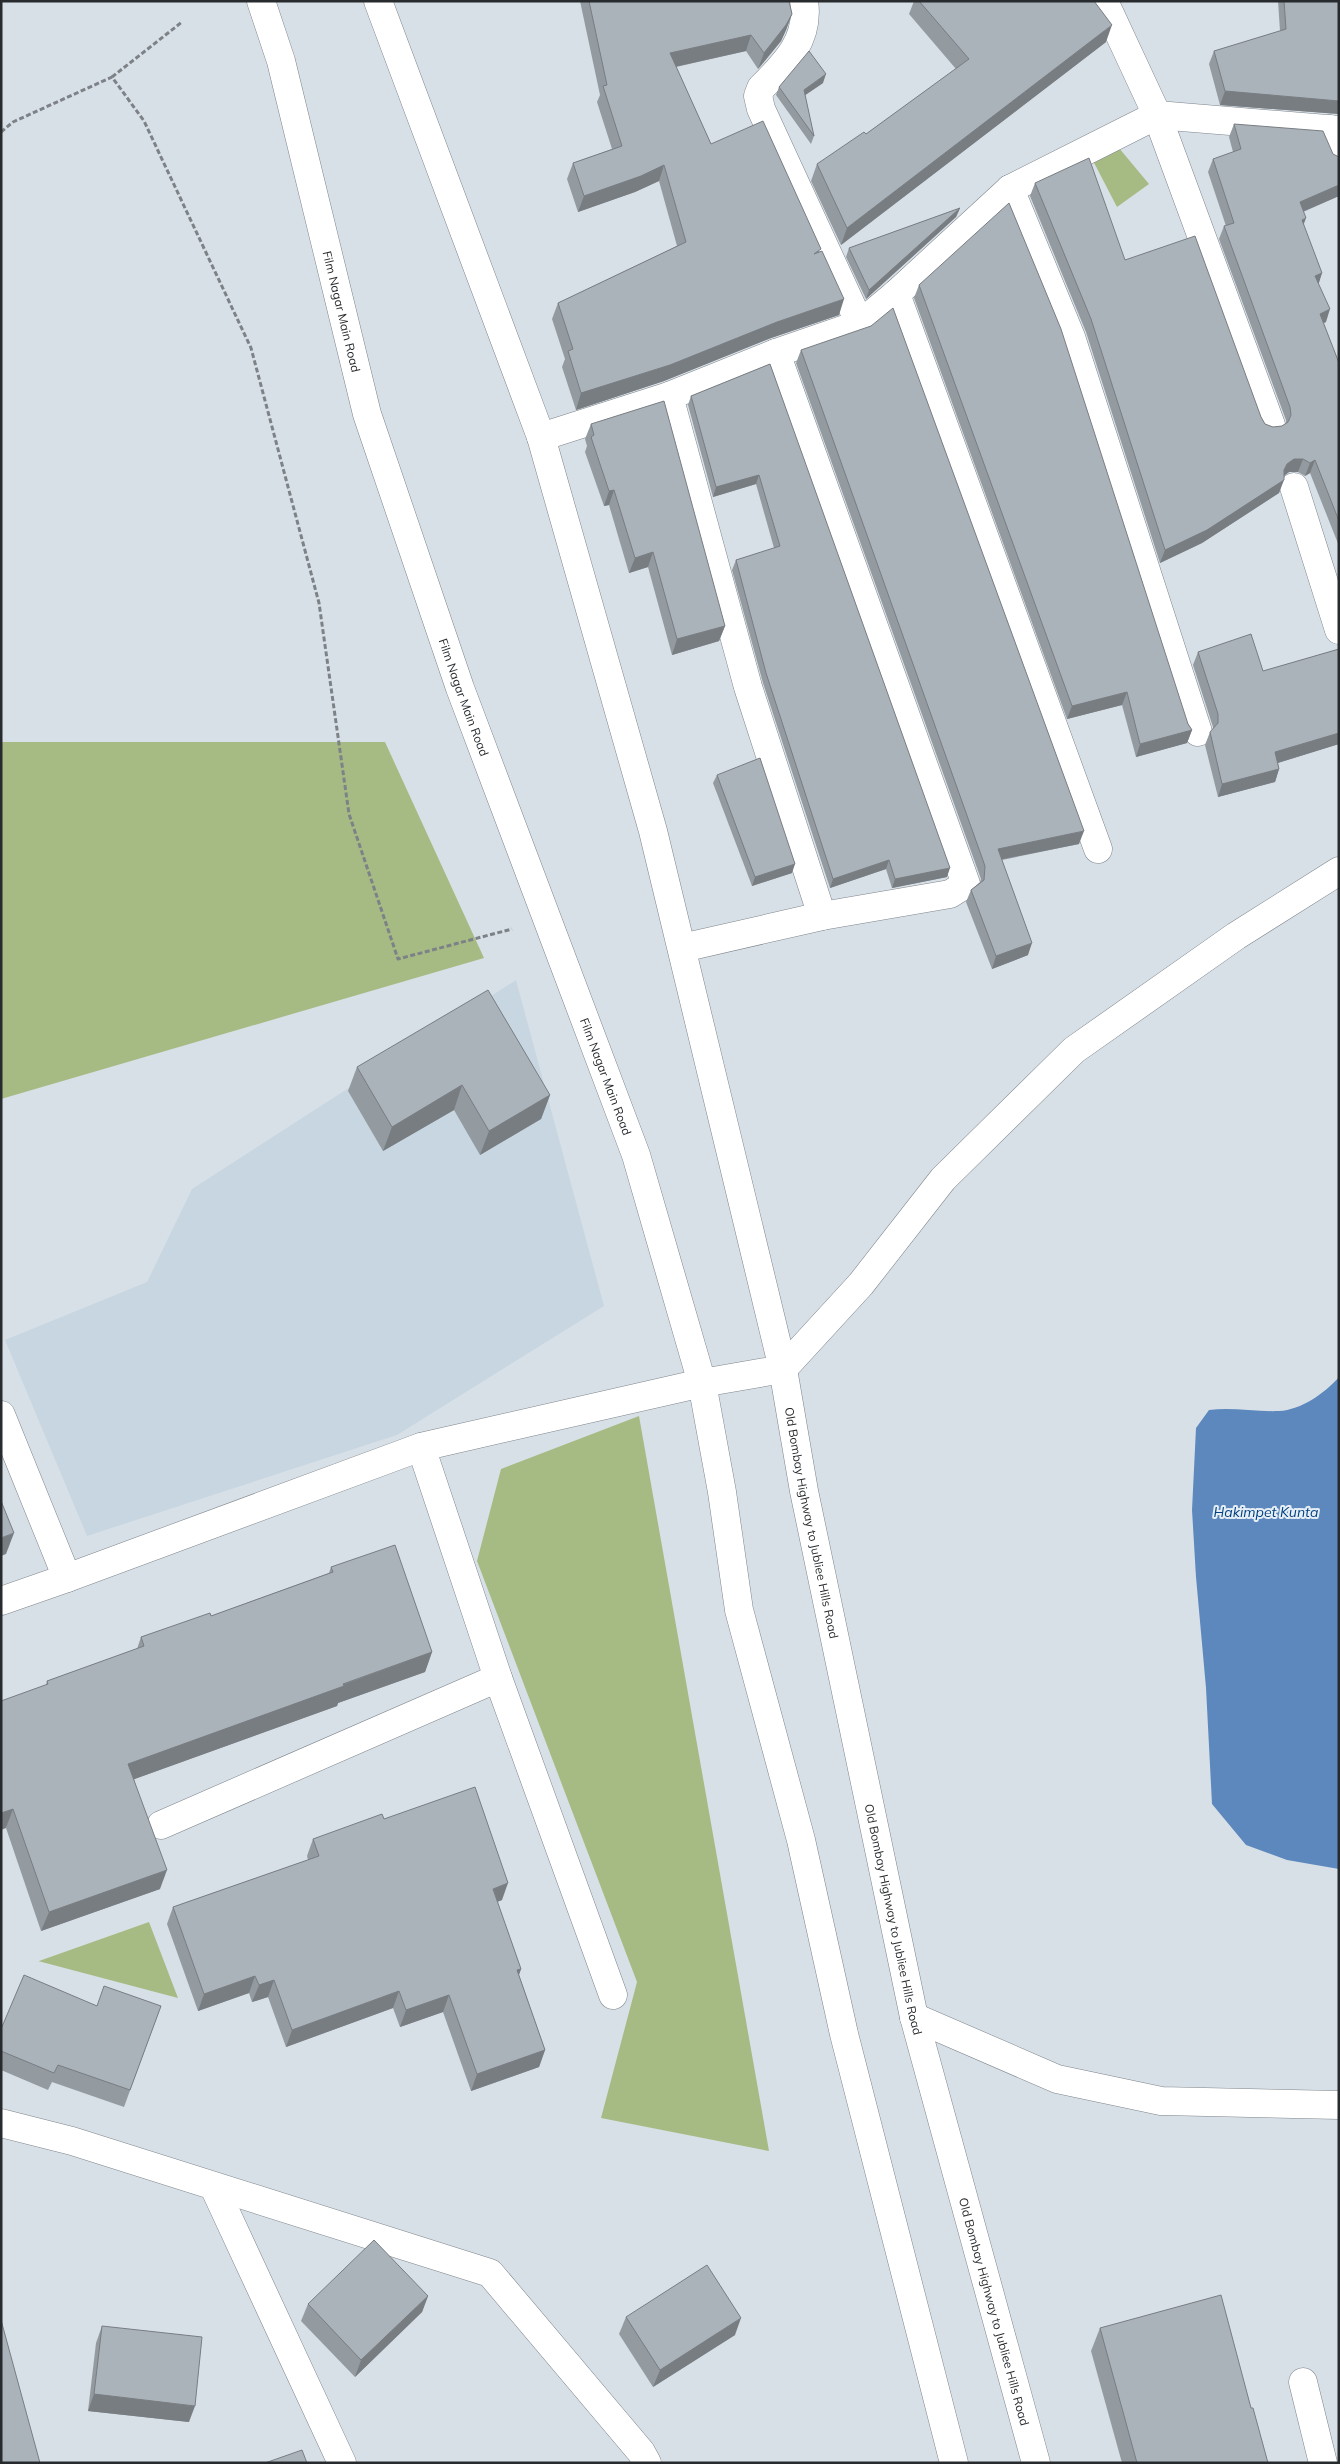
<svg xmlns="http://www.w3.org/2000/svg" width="1340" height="2464" viewBox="0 0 1340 2464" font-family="Mulish,sans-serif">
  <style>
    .built { fill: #c7d6e1 }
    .green { fill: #a6bb84 }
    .water { fill: #5d88be }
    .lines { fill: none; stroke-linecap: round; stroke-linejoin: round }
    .minor-casing { stroke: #7e858c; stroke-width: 29 }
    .major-casing { stroke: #7e858c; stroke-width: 29 }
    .path { stroke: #7d8287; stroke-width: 3; stroke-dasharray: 5 2.5; stroke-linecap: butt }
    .minor { stroke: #fff; stroke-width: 28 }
    .major { stroke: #fff; stroke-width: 28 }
    .wall { fill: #939aa0 }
    .shaded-wall { fill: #787d82 }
    .building { fill: #abb3ba; stroke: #787d82 }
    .labels { text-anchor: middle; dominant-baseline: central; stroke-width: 4; stroke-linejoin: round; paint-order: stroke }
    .street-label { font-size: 12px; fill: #282b2e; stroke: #e5eef4 }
    .water-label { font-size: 14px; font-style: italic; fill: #004183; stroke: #e5eef4 }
  </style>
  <rect width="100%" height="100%" fill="#d8e0e7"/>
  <polygon class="built" points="516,980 604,1306 397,1435 87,1536 5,1340 147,1282 192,1189"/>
  <g class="green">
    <polygon points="1114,142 1149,184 1117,207 1090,155"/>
    <polygon points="1,742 385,742 484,958 1,1099"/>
    <polygon points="639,1416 769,2151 601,2118 637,1982 477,1561 501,1469"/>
    <polygon points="149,1922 178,1998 38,1961 39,1961"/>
  </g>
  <path class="water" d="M1339,1377V1869L1287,1860L1246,1845L1212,1804L1206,1688L1196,1577L1192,1510L1196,1428L1209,1410C1232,1407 1255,1412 1279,1411C1301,1410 1325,1393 1339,1377Z"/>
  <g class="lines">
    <g class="minor-casing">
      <g id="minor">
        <path d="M804,1C810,39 786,63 761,88L758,96L761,109L860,324"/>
        <polyline points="1104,1 1157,115 1271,425"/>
        <polyline points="1330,129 1339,156"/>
        <polyline points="1010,189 1071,337 1198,732"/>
        <polyline points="896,294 1098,849"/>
        <polyline points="669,396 748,687 822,916"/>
        <polyline points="541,437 669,396 776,353 860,324 896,294 1010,189 1157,115 1339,130"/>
        <polyline points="1294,487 1339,630"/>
        <polyline points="682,948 822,916 950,894 966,884 776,353"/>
        <polyline points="1,1415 67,1578"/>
        <polyline points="421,1447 498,1678 613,1995"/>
        <polyline points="1,1601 67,1578 421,1447 702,1383 783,1369 861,1284 943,1179 1074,1050 1236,936 1339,871"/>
        <polyline points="161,1825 498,1678"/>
        <polyline points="914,2017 1057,2079 1161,2101 1339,2105"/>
        <polyline points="1,2123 72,2141 490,2273 641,2452 647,2463"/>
        <polyline points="214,2187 342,2463"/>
        <polyline points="1303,2382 1323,2463"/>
      </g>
    </g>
    <g class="major-casing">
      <g id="major">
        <path id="s1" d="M261,1L281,61L367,414L460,688L636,1155L702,1383L722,1492L739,1610L801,1840L844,2034L954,2463"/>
        <path id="s2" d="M378,1L541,437L653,831L783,1369L804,1491L914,2017L1036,2463"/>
      </g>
    </g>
    <g class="path">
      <polyline points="112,77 182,22"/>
      <polyline points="1,132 13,122 112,77 144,121 251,348 319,603 349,814 398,959 512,929"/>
    </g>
    <use href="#minor" class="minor"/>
    <use href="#major" class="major"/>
  </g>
  <g class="wall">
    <polygon points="580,1 789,1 792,14 786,30 781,41 758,69 746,51 676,67 711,144 820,252 839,315 771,338 664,381 576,410 562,367 565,359 552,319 558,303 677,246 659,181 635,192 578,212 567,179 573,163 612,149 597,102 600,95"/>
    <polygon points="914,1 1094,1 1106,42 841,245 811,181 817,164 866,134 956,69 909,14"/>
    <polygon points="1278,1 1339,1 1339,114 1220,105 1209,64 1214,51 1280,31"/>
    <polygon points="823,83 805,95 814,136 811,144 776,95 779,87"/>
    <polygon points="1234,124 1333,154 1339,196 1303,212 1303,225 1322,273 1318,284 1326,322 1323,323 1339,363 1339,546 1310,473 1305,476 1298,472 1289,472 1284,476 1279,493 1202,543 1160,563 1086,332 1030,196 1035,183 1125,260 1261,417 1265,424 1273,427 1282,426 1286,423 1286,420 1219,239 1224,226 1226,226 1208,172 1213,159 1233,152 1229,137"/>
    <polygon points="960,208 956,217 866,299 846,257 849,248"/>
    <polygon points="919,285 1192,730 1187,743 1136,757 1122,705 1067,719 914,298"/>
    <polygon points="801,350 1079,844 1002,860 1028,955 992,969 966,902 971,890 980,882 981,879 796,363"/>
    <polygon points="770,364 947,877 892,888 886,869 830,888 763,683 732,570 736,560 774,548 756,484 713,497 688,405 691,396"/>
    <polygon points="591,424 725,626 719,641 672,655 648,567 629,573 609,505 604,506 585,452 587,446 585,439"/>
    <polygon points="1339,649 1339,744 1278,763 1279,769 1275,782 1218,797 1205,745 1210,732 1213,729 1213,727 1193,665 1198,652 1263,671"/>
    <polygon points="717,775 792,873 752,886 713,783"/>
    <polygon points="357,1067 550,1095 541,1119 480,1155 454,1110 383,1151 348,1091"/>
    <polygon points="331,1567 432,1652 425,1672 338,1703 337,1706 134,1779 160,1889 41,1931 6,1828 47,1681 137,1649 141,1637 211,1616 329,1573"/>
    <polygon points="384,1819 502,1900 497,1902 521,1969 519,1975 545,2050 539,2067 471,2091 443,2012 400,2027 393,2008 286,2047 268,1997 252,2002 249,1993 198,2011 167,1924 173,1907 308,1860 307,1856 313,1839"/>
    <polygon points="97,2006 161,2006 124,2107 52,2082 48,2090 1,2070 1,2029"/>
    <polygon points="428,2296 422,2312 355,2377 301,2321 308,2304"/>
    <polygon points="626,2317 735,2335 653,2387 619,2334"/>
    <polygon points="102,2326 189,2422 88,2411 96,2343"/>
    <polygon points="1100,2328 1251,2408 1268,2463 1122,2463 1091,2351"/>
  </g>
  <g class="shaded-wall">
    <polygon points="792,14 786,30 781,41 758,69 764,53"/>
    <polygon points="1112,25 1106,42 841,245 847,228"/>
    <polygon points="751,35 746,51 665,69 670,53"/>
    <polygon points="826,74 823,83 801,98 804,90"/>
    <polygon points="1225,91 1339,101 1339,114 1220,105"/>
    <polygon points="664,165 659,181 635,192 578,212 584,196"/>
    <polygon points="1339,185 1339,196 1295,215 1300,202"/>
    <polygon points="960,208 956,217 866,299 869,290"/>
    <polygon points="1306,218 1301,232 1302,220"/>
    <polygon points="1322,273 1318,286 1315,276"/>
    <polygon points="844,299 839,315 771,338 664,381 576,410 581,393 777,322"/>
    <polygon points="1330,309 1326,322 1315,327 1320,314"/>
    <polygon points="1294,459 1303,459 1298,472 1289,472 1282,477 1284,470 1287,464"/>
    <polygon points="1315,460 1310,473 1305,476 1310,463"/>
    <polygon points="759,475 756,484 713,497 716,487"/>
    <polygon points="1284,480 1279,493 1202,543 1160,563 1165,550"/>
    <polygon points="614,490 609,505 604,506 609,491"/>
    <polygon points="653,552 648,567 629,573 635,558"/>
    <polygon points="725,626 719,641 672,655 677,639"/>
    <polygon points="1127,692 1122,705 1067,719 1072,706"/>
    <polygon points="1192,730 1187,743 1136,757 1140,744"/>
    <polygon points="1339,733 1339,744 1271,765 1275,752"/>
    <polygon points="1279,769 1275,782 1218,797 1222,784"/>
    <polygon points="1084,831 1079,844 993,861 998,849"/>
    <polygon points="889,860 886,869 830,888 833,879"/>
    <polygon points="795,864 792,873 752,886 755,877"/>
    <polygon points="950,868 947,877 892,888 895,879"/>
    <polygon points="1032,943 1028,955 992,969 996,956"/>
    <polygon points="462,1085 454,1110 383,1151 392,1127"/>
    <polygon points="550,1095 541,1119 480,1155 489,1131"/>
    <polygon points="14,1533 6,1554 1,1556 1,1538"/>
    <polygon points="432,1652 425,1672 338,1703 337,1706 121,1784 128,1764"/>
    <polygon points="13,1809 6,1828 1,1830 1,1813"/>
    <polygon points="167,1870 160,1889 41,1931 49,1912"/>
    <polygon points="508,1883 502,1900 486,1906 493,1889"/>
    <polygon points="521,1969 515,1985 517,1970"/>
    <polygon points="255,1976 249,1993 198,2011 204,1994"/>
    <polygon points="274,1980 268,1997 252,2002 259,1985"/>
    <polygon points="399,1991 393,2008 286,2047 292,2030"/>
    <polygon points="449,1995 443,2012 400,2027 406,2010"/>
    <polygon points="545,2050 539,2067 471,2091 477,2074"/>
    <polygon points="428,2296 422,2312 355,2377 361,2360"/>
    <polygon points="741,2318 735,2335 653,2387 660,2370"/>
    <polygon points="94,2394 195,2406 189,2422 88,2411"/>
  </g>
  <g class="building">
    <polygon points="589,1 789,1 792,14 786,25 764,53 751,35 670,53 711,144 763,121 821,249 814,254 822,251 844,299 777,322 670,365 581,393 568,351 573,349 558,303 686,242 664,165 641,176 584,196 573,163 622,146 603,86 607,85"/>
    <polygon points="919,1 1094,1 1112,25 847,228 817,164 864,132 866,134 969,59"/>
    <polygon points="1284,1 1339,1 1339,101 1225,91 1214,51 1286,29"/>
    <polygon points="809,51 826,74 804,90 814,136 779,87"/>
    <polygon points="1234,124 1323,131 1333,154 1339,157 1339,185 1300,202 1306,218 1302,220 1322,273 1315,276 1330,309 1320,314 1339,363 1339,521 1315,460 1310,463 1303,459 1294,459 1287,464 1284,470 1284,480 1207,530 1165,550 1091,319 1035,183 1089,158 1125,260 1195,236 1261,417 1265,424 1273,427 1282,426 1288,422 1291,415 1290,407 1224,226 1234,223 1213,159 1241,149"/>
    <polygon points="1009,203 1061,329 1188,724 1192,730 1140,744 1127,692 1072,706 919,285"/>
    <polygon points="960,208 869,290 849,248"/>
    <polygon points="893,308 1084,831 998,849 1032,943 996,956 971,890 984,880 985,866 801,350 871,326"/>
    <polygon points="770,364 950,868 895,879 889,860 833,879 766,673 736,560 780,546 759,475 716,487 691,396"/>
    <polygon points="664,401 725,626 677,639 653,552 635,558 614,490 609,491 591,437 594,435 591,424"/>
    <polygon points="1251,634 1263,671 1339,649 1339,733 1275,752 1279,769 1222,784 1210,732 1218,723 1218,714 1198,652"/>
    <polygon points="760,758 795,864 755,877 717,775"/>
    <polygon points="488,990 550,1095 489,1131 462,1085 392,1127 357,1067"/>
    <polygon points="1,1501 14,1533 1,1538"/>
    <polygon points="395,1545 432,1652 343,1684 344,1686 128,1764 167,1870 49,1912 13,1809 1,1813 1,1701 48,1684 47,1681 144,1646 141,1637 210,1613 211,1616 333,1572 331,1567"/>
    <polygon points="475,1787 508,1883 493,1889 521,1969 517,1970 545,2050 477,2074 449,1995 406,2010 399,1991 292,2030 274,1980 259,1985 255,1976 204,1994 173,1907 319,1856 313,1839 382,1814 384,1819"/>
    <polygon points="24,1975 97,2006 104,1986 161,2006 130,2090 58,2065 54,2073 1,2051 1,2029"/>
    <polygon points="374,2240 428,2296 361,2360 308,2304"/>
    <polygon points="707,2265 741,2318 660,2370 626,2317"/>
    <polygon points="1221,2295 1251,2408 1253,2408 1268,2463 1137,2463 1100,2328"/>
    <polygon points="1,2320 40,2463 1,2463"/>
    <polygon points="102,2326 202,2337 195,2406 94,2394"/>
    <polygon points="302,2450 307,2463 265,2463"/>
  </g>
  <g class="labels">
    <g class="street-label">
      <text stroke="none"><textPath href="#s1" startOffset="321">Film Nagar Main Road</textPath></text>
      <text stroke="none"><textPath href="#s1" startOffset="726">Film Nagar Main Road</textPath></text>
      <text stroke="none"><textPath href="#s1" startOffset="1131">Film Nagar Main Road</textPath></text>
      <text stroke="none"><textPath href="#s2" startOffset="1585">Old Bombay Highway to Jubliee Hills Road</textPath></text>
      <text stroke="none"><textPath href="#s2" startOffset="1990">Old Bombay Highway to Jubliee Hills Road</textPath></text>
      <text stroke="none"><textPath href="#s2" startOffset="2395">Old Bombay Highway to Jubliee Hills Road</textPath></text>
    </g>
    <g class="water-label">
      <text x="1266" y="1512">Hakimpet Kunta</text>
    </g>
  </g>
  <rect width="1340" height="2464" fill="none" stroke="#282b2e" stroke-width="5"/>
</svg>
